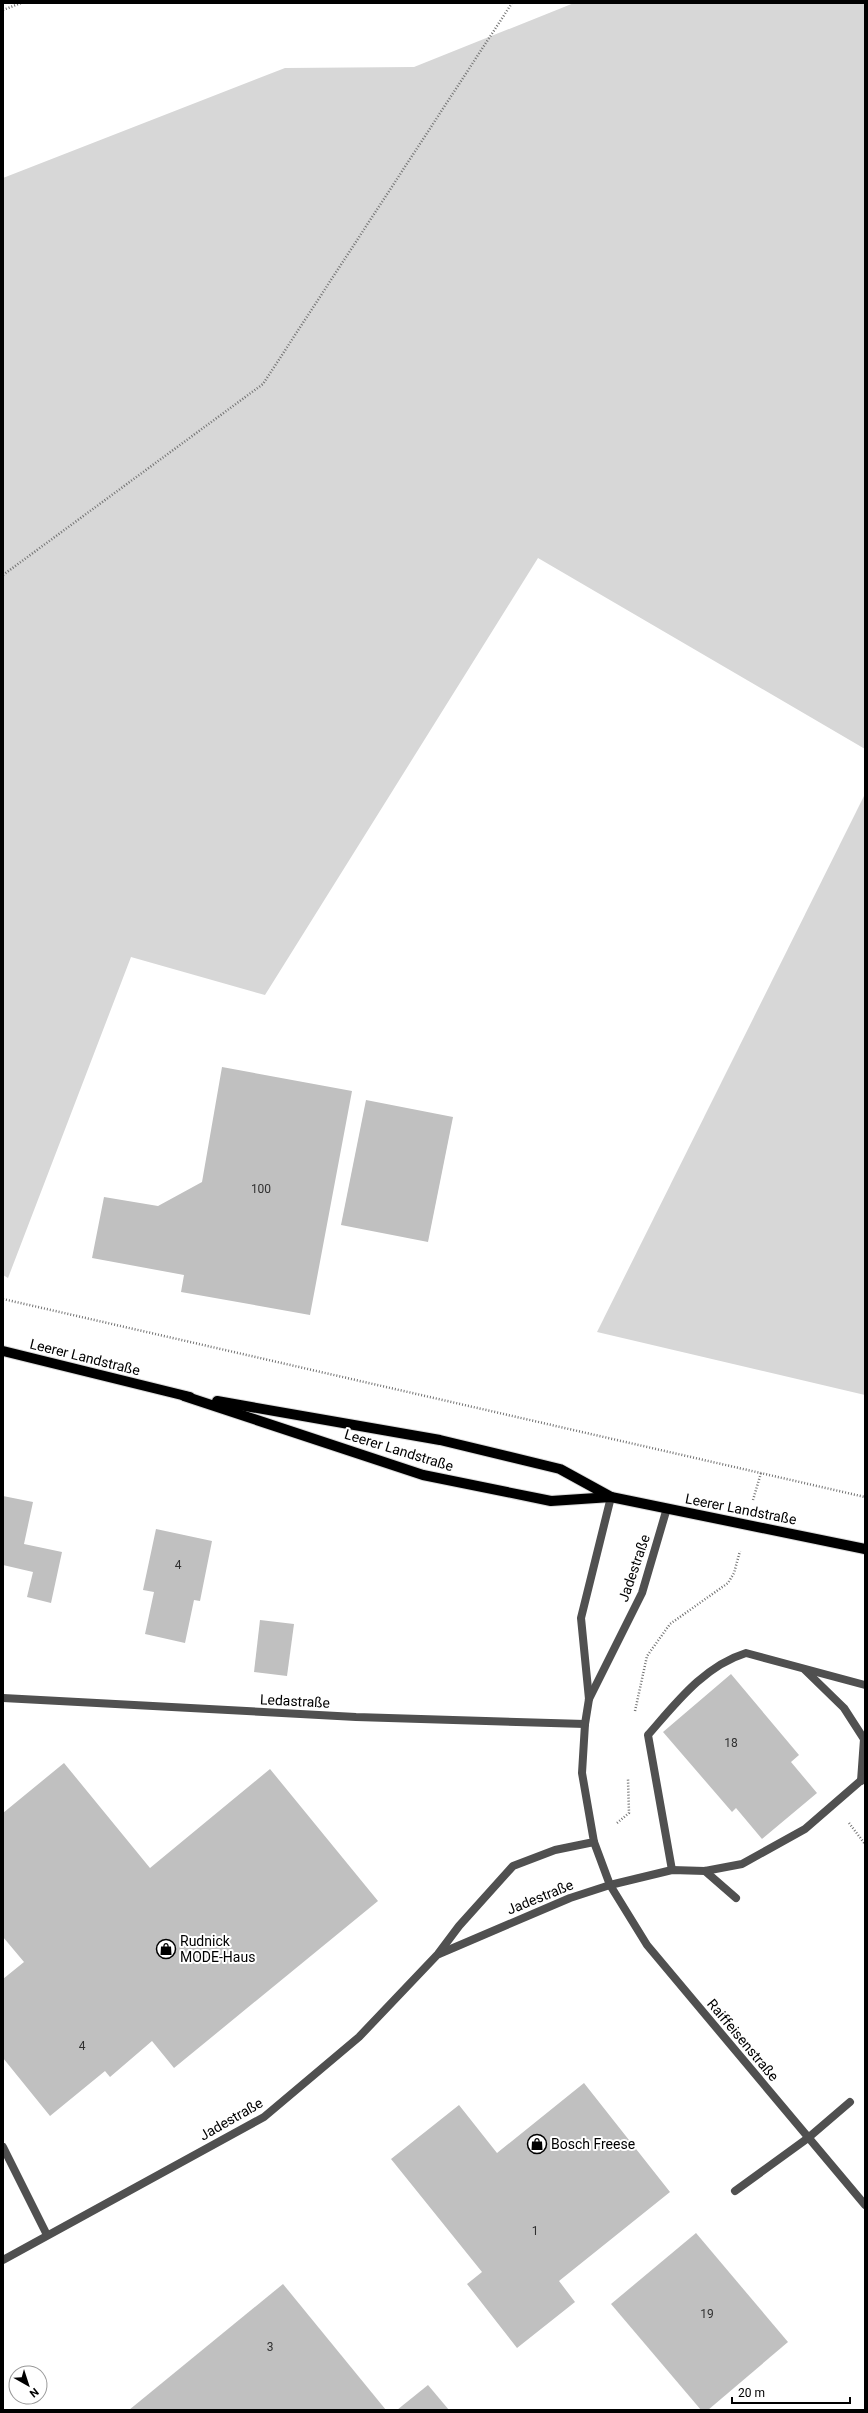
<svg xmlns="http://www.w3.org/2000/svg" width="868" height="2413" viewBox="0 0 868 2413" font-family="Roboto,sans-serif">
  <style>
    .green { fill: #d7d7d7 }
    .building { fill: #c0c0c0 }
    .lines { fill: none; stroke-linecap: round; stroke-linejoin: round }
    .primary-casing { stroke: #dbdbdb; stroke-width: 12 }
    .path { stroke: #727272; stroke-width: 2.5; stroke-dasharray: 1 2; stroke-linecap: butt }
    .service { stroke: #505050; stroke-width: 8 }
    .minor { stroke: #505050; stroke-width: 8 }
    .tertiary { stroke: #505050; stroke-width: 8 }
    .primary { stroke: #000; stroke-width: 10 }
    .labels { text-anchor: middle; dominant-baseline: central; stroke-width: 4; stroke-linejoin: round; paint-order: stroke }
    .number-label { font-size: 12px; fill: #303030 }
    .street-label { font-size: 14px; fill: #000; stroke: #fff }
    .poi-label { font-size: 14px; fill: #000; stroke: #fff; text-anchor: start }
  </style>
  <rect width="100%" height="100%" fill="#fff"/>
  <g class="green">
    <polygon points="574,3 865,3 865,749 538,558 265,995 131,957 8,1278 3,1275 3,178 285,68 414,67"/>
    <polygon points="865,794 865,1395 597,1332"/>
  </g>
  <g class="building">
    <polygon points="222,1067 352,1091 310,1315 181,1292 184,1275 92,1258 104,1197 158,1206 202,1182"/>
    <polygon points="366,1100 453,1117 428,1242 341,1225"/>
    <polygon points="3,1496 33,1502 24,1544 62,1552 51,1603 27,1597 33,1572 3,1565"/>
    <polygon points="156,1529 212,1541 200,1601 194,1600 185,1643 145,1634 154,1592 143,1590"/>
    <polygon points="260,1620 294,1624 287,1676 254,1672"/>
    <polygon points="731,1674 799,1755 791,1762 817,1793 762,1839 736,1808 732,1812 663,1732"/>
    <polygon points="64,1763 150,1868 270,1769 378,1901 174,2068 152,2041 110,2077 105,2071 50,2116 3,2058 3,1979 24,1962 3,1937 3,1813"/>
    <polygon points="584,2083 670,2192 559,2281 575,2302 517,2348 467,2284 482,2272 391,2159 459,2105 497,2153"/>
    <polygon points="696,2233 788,2342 708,2410 701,2410 611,2304"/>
    <polygon points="283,2284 386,2410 129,2410"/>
    <polygon points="428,2385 449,2410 397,2410"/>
  </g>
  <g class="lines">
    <g class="primary-casing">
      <g id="primary">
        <polyline points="3,1351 190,1397"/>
        <polyline points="184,1396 423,1475 551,1501 611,1497 865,1549"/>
        <polyline points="217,1401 440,1440 560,1469 611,1497"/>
      </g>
    </g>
    <g class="path">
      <polyline points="3,10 21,3"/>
      <polyline points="3,575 263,384 512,3"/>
      <polyline points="3,1299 865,1497"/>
      <polyline points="753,1500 761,1473"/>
      <polyline points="635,1711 647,1656 670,1624 728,1583 734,1573 740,1551"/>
      <polyline points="617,1823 629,1813 628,1779"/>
      <polyline points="849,1823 865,1844"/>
    </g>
    <g class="service">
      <polyline points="805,1670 844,1708 864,1739 861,1781"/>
      <path d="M672,1870L648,1735C676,1703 704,1666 746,1653L865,1685"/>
      <polyline points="705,1871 736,1898"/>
      <polyline points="610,1885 672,1870 705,1871 742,1864 805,1829 865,1777"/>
      <polyline points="3,2147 47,2235"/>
      <polyline points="735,2191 808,2138 850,2102"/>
    </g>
    <g class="minor">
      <polyline points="3,1698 356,1717 585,1724"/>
      <polyline points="594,1842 610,1885 647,1945 865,2205"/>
    </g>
    <g class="tertiary">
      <polyline points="589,1699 642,1593 667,1508"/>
      <polyline points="439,1954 570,1898 610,1885"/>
      <polyline points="3,2260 264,2117 359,2037 438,1954 459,1926 513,1866 555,1850 594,1842 582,1773 585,1724 589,1699 581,1618 611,1497"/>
    </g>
    <use href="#primary" class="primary"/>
  </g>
  <defs>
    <g id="shop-ring" transform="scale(1)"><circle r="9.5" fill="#fff" stroke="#000" stroke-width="1.5"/><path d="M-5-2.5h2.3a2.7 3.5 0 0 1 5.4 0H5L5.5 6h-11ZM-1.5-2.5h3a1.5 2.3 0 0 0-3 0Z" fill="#000"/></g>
  </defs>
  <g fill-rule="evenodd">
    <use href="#shop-ring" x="166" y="1949"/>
    <use href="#shop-ring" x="537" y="2144"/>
  </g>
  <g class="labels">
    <g class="number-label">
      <text x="261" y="1189">100</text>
      <text x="178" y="1565">4</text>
      <text x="731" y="1743">18</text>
      <text x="82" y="2046">4</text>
      <text x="535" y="2231">1</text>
      <text x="707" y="2314">19</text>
      <text x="270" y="2347">3</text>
    </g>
    <g class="street-label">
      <text transform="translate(85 1357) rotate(14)">Leerer Landstraße</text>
      <text transform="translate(399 1450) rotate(17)">Leerer Landstraße</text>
      <text transform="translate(741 1509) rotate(11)">Leerer Landstraße</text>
      <text transform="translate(634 1568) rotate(-71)">Jadestraße</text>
      <text transform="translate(295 1701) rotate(3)">Ledastraße</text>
      <text transform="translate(540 1897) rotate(-22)">Jadestraße</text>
      <text transform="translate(743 2040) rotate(50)">Raiffeisenstraße</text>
      <text transform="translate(231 2119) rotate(-30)">Jadestraße</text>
    </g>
    <g class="poi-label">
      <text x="180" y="1941">Rudnick<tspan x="180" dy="16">MODE-Haus</tspan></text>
      <text x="551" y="2144">Bosch Freese</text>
    </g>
  </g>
  <rect width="868" height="2413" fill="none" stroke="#000000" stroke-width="8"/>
  <g transform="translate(28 2385) rotate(141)"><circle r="19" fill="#ffffff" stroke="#999999"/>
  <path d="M0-3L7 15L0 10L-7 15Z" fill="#000000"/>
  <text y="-6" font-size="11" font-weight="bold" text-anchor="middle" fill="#000000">N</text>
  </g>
  <path d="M732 2397v6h118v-6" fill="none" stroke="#000000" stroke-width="2"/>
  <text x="738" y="2397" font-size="12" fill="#000000" stroke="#ffffff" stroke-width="3" paint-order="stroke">20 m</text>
</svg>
